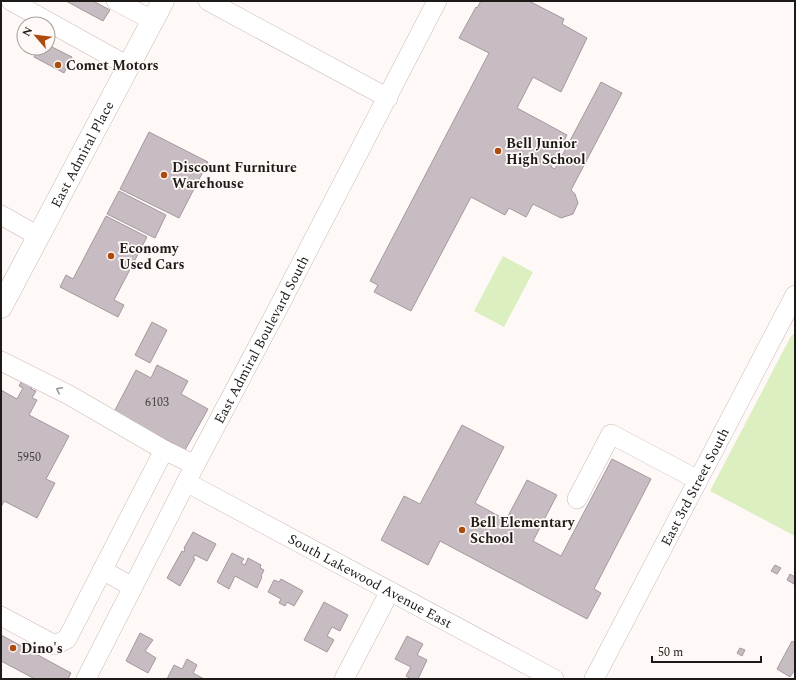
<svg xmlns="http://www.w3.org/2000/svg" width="796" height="680" viewBox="0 0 796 680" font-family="Spectral,serif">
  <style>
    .green { fill: #dbefc0 }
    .building { fill: #c8bcc3; stroke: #a4989f }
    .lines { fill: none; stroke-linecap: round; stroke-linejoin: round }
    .minor-casing { stroke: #c8bbb5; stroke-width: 20 }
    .major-casing { stroke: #c8bbb5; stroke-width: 23 }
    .minor { stroke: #fff; stroke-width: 19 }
    .major { stroke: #fff; stroke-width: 22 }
    .oneway { stroke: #9a9897 }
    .poi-dot { fill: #ad4b0f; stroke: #fef9f6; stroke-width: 1.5 }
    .labels { text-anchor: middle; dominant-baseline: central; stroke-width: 3.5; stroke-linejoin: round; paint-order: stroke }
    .number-label { font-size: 12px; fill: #484242 }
    .poi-label { font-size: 14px; font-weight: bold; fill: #1e1a17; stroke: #fef9f6; text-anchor: start }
    .street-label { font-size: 14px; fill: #1e1a17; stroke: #fef9f6 }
  </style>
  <rect width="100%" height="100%" fill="#fef9f6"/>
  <g class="green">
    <polygon points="503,256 533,272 504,327 474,311"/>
    <polygon points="795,333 795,536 710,491 791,336"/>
  </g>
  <g class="building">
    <polygon points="66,1 93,1 110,10 103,21"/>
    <polygon points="481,1 529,1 564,19 562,24 587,38 561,92 533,77 517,108 567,135 551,167 555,169 601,82 622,93 571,190 575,194 578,203 573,214 561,218 533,204 526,217 509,208 505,215 471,197 411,311 374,292 378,285 370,281 489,53 459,38 476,7 477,8"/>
    <polygon points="48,45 72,57 64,73 34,57 39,48 48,48"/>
    <polygon points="149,132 208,162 179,218 120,189"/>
    <polygon points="119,191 166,215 155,238 107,214"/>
    <polygon points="106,216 147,237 114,300 124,305 118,317 60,287 66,275 73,279"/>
    <polygon points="152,322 167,330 150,363 135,355"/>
    <polygon points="157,365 188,381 181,394 208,409 185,450 114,412 136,370 151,378"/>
    <polygon points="24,376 35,382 31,389 36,391 32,398 37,400 29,415 69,436 46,479 55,483 37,518 4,501 1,507 1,390 17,399 23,388 19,386"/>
    <polygon points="462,425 504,447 475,503 506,520 527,480 557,495 533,541 561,556 612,459 651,479 594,589 601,593 587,619 440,541 428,565 381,540 404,496 420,504"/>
    <polygon points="193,532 216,544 207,561 195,555 193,558 195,559 180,586 167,578 182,551 184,552 185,549 184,548"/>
    <polygon points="232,553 244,559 241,563 245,565 248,558 261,565 260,568 264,570 261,576 262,577 257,588 235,576 229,589 217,582"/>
    <polygon points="775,565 781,568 777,574 771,571"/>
    <polygon points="790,574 795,577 794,584 787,580"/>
    <polygon points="281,579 303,591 294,606 287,602 285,606 279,603 281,599 268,592 274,580 279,582"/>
    <polygon points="324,602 348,615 340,631 332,627 327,636 334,640 327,652 304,640"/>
    <polygon points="140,633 153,640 145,651 156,658 148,673 126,661"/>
    <polygon points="1,635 71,673 68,679 35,679 1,661"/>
    <polygon points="407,636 423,644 417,655 427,660 418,679 411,679 406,676 411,667 395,659"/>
    <polygon points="792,641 795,643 795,671 794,671 790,677 777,669"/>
    <polygon points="740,648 745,650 742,656 737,653"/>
    <polygon points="187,659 197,665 193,673 204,679 167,679 174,665 182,669"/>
  </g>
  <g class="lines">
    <g class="minor-casing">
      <g id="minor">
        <polyline points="11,1 128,66"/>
        <polyline points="116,1 152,20"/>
        <polyline points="208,1 388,98"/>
        <polyline points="1,215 38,236"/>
        <polyline points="1,361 69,395 164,450"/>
        <path id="s1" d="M186,482L554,679"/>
        <polyline points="577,499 611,434 698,480"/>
        <polyline points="102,570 133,587"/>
        <polyline points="1,616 55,645 67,639 164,450 195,465"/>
        <path id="s2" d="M86,679L195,465L277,310L437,1"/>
        <polyline points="344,679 390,591"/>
        <path id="s3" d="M594,679L795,295"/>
      </g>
    </g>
    <g class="major-casing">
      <g id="major">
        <path id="s4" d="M1,307L163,1"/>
      </g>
    </g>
    <use href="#minor" class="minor"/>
    <use href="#major" class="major"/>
  </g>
  <defs><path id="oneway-chevron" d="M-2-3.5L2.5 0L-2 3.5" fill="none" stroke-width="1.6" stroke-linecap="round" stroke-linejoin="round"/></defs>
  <use class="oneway" href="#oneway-chevron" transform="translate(59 390) rotate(-153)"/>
  <g class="poi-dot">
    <circle cx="58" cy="65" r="4"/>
    <circle cx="498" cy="151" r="4"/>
    <circle cx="164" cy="175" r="4"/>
    <circle cx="111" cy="256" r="4"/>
    <circle cx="462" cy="530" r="4"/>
    <circle cx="13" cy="648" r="4"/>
  </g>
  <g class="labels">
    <g class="number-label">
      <text x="157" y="402">6103</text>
      <text x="29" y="457">5950</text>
    </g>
    <g class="poi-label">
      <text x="66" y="65">Comet Motors</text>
      <text x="506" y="143">Bell Junior<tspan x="506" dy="16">High School</tspan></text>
      <text x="172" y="167">Discount Furniture<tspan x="172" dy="16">Warehouse</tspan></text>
      <text x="119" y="248">Economy<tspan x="119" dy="16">Used Cars</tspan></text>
      <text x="470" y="522">Bell Elementary<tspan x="470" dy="16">School</tspan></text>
      <text x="21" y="648">Dino's</text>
    </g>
    <g class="street-label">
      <text stroke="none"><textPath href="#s4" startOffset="173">East Admiral Place</textPath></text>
      <text stroke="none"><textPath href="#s2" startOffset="382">East Admiral Boulevard South</textPath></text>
      <text stroke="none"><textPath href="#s3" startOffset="217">East 3rd Street South</textPath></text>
      <text stroke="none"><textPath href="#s1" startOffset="209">South Lakewood Avenue East</textPath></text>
    </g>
  </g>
  <rect width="796" height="680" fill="none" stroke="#1e1a17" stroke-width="4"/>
  <g transform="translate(36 36) rotate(298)"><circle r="19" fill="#fef9f6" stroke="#a4a09d"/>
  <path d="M0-3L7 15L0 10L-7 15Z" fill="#ad4b0f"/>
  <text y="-6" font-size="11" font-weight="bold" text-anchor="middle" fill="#1e1a17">N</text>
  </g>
  <path d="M652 656v6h109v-6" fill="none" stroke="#1e1a17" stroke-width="2"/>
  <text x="658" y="656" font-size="12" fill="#1e1a17" stroke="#fef9f6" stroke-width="3" paint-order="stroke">50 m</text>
</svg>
